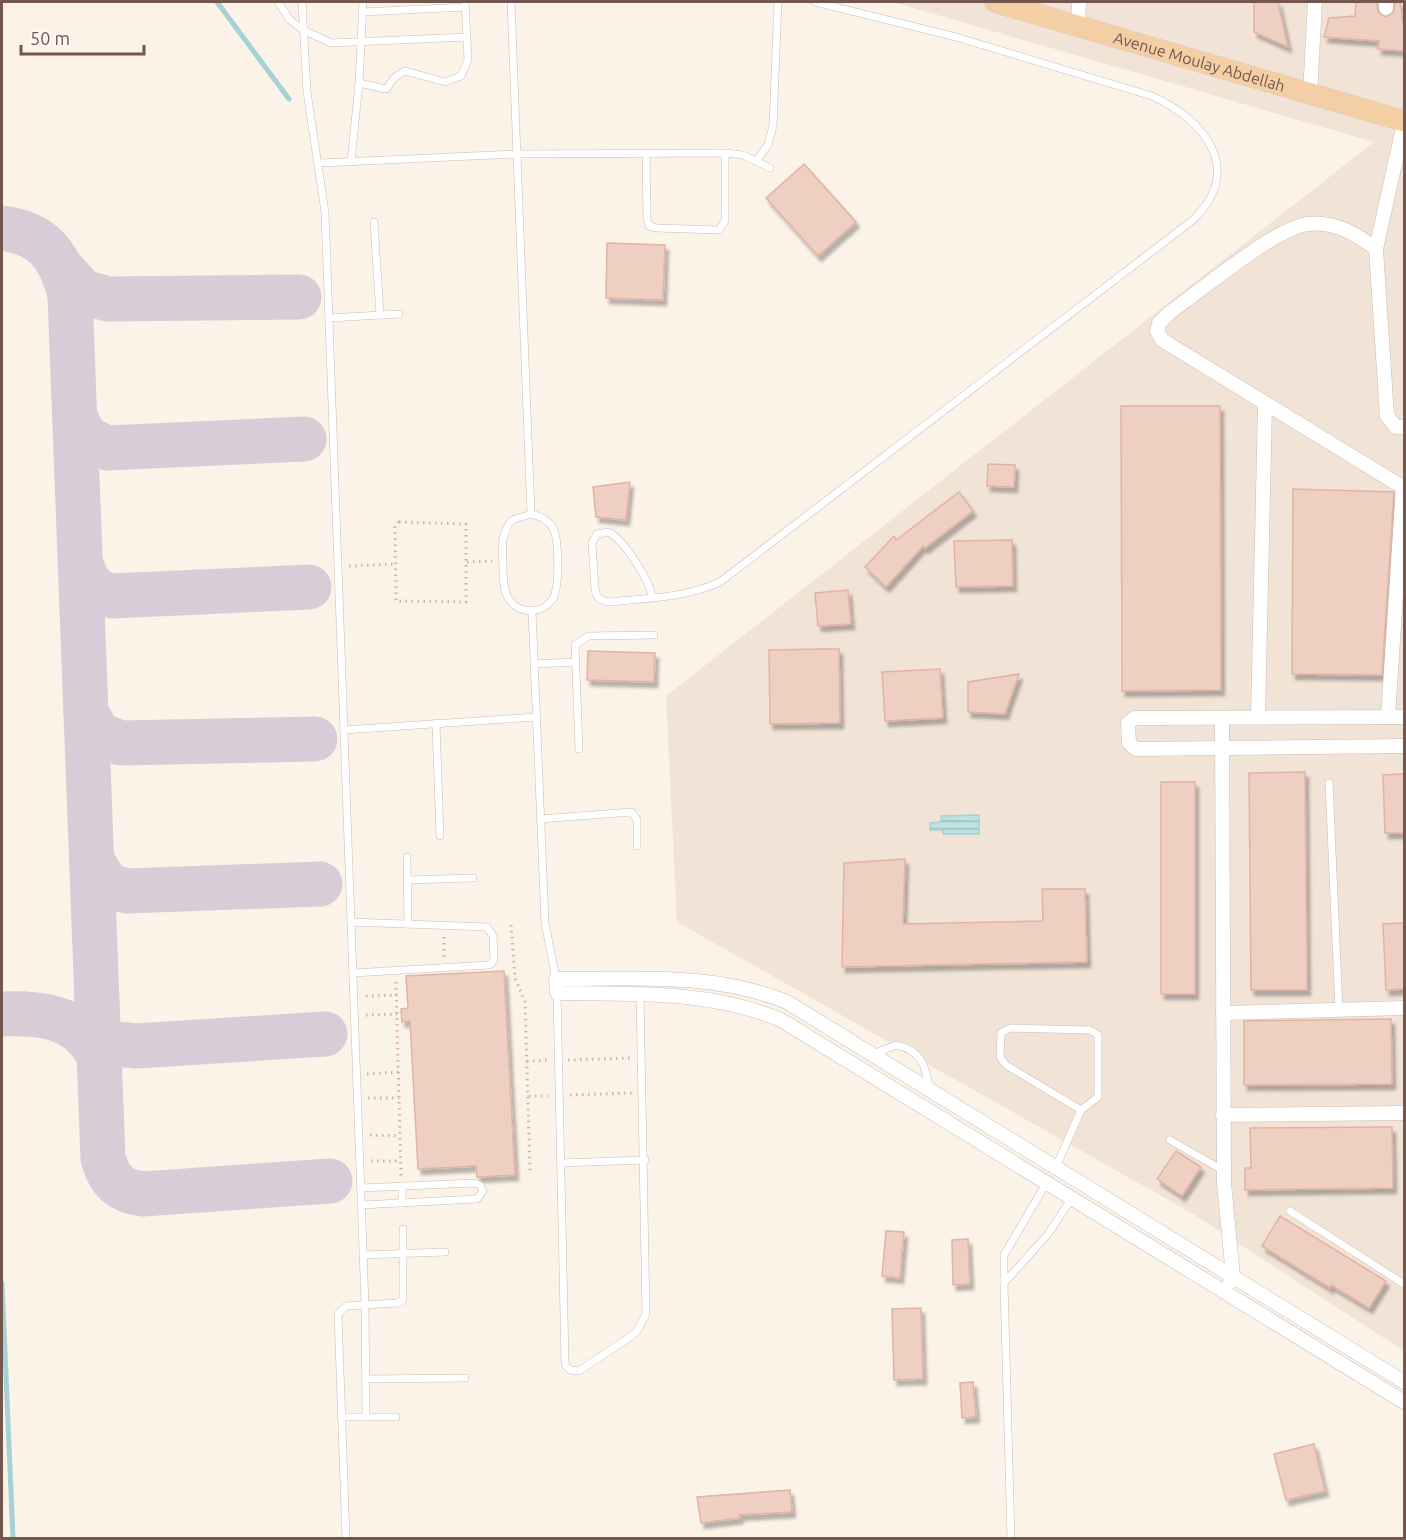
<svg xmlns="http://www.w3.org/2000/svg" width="1406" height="1540" viewBox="0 0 1406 1540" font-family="Ubuntu,sans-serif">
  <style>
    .residential { fill: #f2e3d7 }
    .water { fill: url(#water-rules); stroke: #a5d2d4; stroke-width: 1.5 }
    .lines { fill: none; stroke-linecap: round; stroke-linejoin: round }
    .stream { stroke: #a5d2d4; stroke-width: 5 }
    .taxiway { stroke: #d8ccd6; stroke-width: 45 }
    .building { fill: #eecfc2; stroke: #e0b4a3; stroke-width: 1.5; filter: url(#shadow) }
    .lane-casing { stroke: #cebbb2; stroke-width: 8 }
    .street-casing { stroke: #cebbb2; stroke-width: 15 }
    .primary-casing { stroke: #d8d0cd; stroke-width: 22 }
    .path { stroke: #d4b2a5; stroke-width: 3; stroke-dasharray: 1.5 4.5; stroke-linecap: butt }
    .lane { stroke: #fff; stroke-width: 7 }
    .street { stroke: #fff; stroke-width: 14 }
    .primary { stroke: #f4cfa6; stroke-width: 21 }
    .labels { text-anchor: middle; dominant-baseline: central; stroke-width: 6; stroke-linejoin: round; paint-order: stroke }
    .street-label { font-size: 16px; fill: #73574e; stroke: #fef6ef }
  </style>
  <defs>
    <pattern id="water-rules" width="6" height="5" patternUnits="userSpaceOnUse" patternTransform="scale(1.5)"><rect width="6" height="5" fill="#bee2e3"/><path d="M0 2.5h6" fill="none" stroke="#9fbaba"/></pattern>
    <filter id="shadow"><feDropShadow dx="3.5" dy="5.5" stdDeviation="1.5" flood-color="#0004"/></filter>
  </defs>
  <rect width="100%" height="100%" fill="#fbf2e8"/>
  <polygon class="residential" points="893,2 1404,2 1404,1351 1193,1214 677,922 666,696 1374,142"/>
  <polygon class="water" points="979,815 979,834 943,834 943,830 930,830 930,823 941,822 941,816"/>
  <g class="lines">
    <g class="stream">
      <polyline points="217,2 289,99"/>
      <polyline points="2,1283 13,1538"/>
    </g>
    <g class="taxiway">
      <path d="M2,228C44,233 60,256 70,295L103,1158C109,1181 120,1191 143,1194L330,1181"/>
      <polyline points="64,271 83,292 108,299 299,297"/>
      <polyline points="75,417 85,437 107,448 304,439"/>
      <path d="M81,564C87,582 92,591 112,596L309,587"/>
      <polyline points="86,713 99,735 121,743 315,739"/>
      <polyline points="92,861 107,885 127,891 320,884"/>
      <path d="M2,1014C40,1013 74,1015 96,1050"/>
      <polyline points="78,1028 107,1043 136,1046 325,1034"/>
    </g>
  </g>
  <g class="building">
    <polygon points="1254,2 1278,2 1288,47 1254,32"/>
    <polygon points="1356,2 1377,2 1378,12 1385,17 1393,13 1395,2 1400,2 1404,29 1404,51 1378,49 1379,41 1324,37 1329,18 1355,16"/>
    <polygon points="804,164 856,222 818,256 766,198"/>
    <polygon points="607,243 665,245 663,300 606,298"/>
    <polygon points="1121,406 1220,406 1221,690 1122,691"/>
    <polygon points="988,464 1015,465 1014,487 987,486"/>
    <polygon points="630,482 626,520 596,517 593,487"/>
    <polygon points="1293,489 1394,492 1382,675 1292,674"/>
    <polygon points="959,492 973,511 925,548 923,546 886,587 865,567 894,536 896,540"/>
    <polygon points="1012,540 1013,586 956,587 954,541"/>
    <polygon points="848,590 851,624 818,626 815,593"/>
    <polygon points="821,649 839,649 840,723 770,724 769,650"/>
    <polygon points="588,651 655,653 654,682 587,680"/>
    <polygon points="940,669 943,718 885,721 882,672"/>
    <polygon points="1019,674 1005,714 968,712 968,682"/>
    <polygon points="1305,772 1307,990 1251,990 1249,773"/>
    <polygon points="1404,774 1404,833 1385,833 1383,775"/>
    <rect x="1161" y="782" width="34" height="212"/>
    <polygon points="905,859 903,924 1043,921 1042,889 1085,889 1087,962 842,967 844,863"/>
    <polygon points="1404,923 1404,989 1386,990 1383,924"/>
    <polygon points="504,971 515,1175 477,1177 476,1166 418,1169 410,1021 402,1022 401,1009 408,1008 406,976"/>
    <polygon points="1391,1019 1392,1084 1244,1085 1244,1021"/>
    <polygon points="1392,1127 1393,1188 1245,1190 1245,1168 1251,1168 1250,1128"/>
    <polygon points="1176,1151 1201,1167 1182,1196 1157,1179"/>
    <polygon points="1280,1216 1386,1281 1369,1308 1331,1285 1330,1288 1262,1246"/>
    <polygon points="886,1231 904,1232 900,1278 882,1276"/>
    <polygon points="968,1239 970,1284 953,1285 952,1240"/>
    <polygon points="921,1308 923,1379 894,1380 892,1309"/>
    <polygon points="973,1382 976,1417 962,1418 960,1383"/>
    <polygon points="1314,1444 1325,1491 1286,1500 1274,1454"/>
    <polygon points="790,1490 792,1512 739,1515 740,1518 701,1523 697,1497"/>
  </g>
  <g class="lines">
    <g class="lane-casing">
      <g id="lane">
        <polyline points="278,2 290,20 303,30 331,43 467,37"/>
        <polyline points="302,2 307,92 325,212 365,1305 366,1417"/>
        <polyline points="511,2 531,514"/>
        <polyline points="363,12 465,7"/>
        <polyline points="359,83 386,89 395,77 405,71 445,82 461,76 468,60 465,2"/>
        <polyline points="646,153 647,218 649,226 657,228 719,230 725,221 725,153"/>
        <polyline points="757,160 768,145 773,126 778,2"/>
        <polyline points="351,162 359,83 363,2"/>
        <polyline points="320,163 517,154 725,153 743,155 770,168"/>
        <polyline points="374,222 380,315"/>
        <polyline points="329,318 399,314"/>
        <path d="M531,514C540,516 548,519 553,528C559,540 560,590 552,600C541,615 518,614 509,599C503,591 504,581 503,572C503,552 499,535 512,520Z"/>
        <path d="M652,598C651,582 623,538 608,532L597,534L592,543L595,589C596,598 601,601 609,602C647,598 685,598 720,582L1193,220C1245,170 1205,120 1152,96L956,37L815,2"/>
        <polyline points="532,611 545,923 556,979"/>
        <polyline points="534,664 575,662"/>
        <polyline points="436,723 440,836"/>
        <polyline points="344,730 536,717"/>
        <polyline points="579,749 575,645 588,636 654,635"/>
        <polyline points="1329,783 1339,1010"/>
        <polyline points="540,819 632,812 637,820 637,846"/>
        <polyline points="407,857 408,924"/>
        <polyline points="408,880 473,878"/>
        <polyline points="351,922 487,927 493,936 494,960 489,965 353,973"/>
        <polyline points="557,993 565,1361 566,1366 570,1370 579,1371 630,1337 637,1331 646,1314 640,994"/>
        <path d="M873,1054L896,1045C921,1050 926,1066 929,1088"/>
        <polyline points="1170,1140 1224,1171"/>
        <polyline points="561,1163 645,1160"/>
        <polyline points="1056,1167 1081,1110 1098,1097 1098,1035 1090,1030 1010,1028 1001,1033 1000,1057 1006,1065 1081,1110"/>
        <polyline points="1047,1182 1004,1255 1004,1283 1048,1234 1072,1198"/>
        <polyline points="402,1186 402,1203"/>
        <polyline points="361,1188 473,1183 480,1185 483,1191 477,1199 361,1205"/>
        <polyline points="1290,1211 1404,1284"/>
        <polyline points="363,1255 445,1252"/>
        <polyline points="1004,1283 1011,1538"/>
        <polyline points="366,1379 465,1378"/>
        <polyline points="341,1417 396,1417"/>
        <polyline points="346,1538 338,1314 346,1306 397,1303 403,1300 403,1229"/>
      </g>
    </g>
    <g class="street-casing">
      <g id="street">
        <polyline points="1386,8 1386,2"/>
        <polyline points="1078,25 1079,2"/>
        <polyline points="1310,94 1315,2"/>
        <polyline points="1404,123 1376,249 1387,416 1396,427 1404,427"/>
        <path d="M1376,249C1356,234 1335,221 1308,224C1276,227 1199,292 1169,313L1159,323L1157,331L1162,340L1404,488"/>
        <polyline points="1258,717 1265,405"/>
        <polyline points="1388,717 1403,487"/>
        <polyline points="1404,717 1135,718 1128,723 1129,743 1136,749 1404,746"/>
        <polyline points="1222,719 1224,1183 1233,1276 1230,1282"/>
        <polyline points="1223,1013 1404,1008"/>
        <polyline points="1223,1115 1404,1113"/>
        <path d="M1404,1382L787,1002C713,972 634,979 556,979L557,993C633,994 710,990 781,1020L1404,1402"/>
      </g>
    </g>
    <g class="primary-casing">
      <g id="primary">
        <path id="s1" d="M995,2L1404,121"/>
      </g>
    </g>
    <g class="path">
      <polygon points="399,522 466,524 466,602 396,601 395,527"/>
      <polyline points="467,562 492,561"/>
      <polyline points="349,566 395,564"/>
      <polyline points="511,925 515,978 525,1002 530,1171"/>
      <polyline points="444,937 444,957"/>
      <polyline points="396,982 401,1176"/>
      <polyline points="366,996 397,995"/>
      <polyline points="366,1015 397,1014"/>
      <polyline points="568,1060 630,1058"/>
      <polyline points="527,1061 549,1060"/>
      <polyline points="367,1074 399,1072"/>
      <polyline points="570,1095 632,1093"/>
      <polyline points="529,1096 548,1096"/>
      <polyline points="368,1098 399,1098"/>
      <polyline points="370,1135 400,1136"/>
      <polyline points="371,1161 401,1161"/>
    </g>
    <use href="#lane" class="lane"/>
    <use href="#street" class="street"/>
    <use href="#primary" class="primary"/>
  </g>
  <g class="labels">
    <g class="street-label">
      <text stroke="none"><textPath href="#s1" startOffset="213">Avenue Moulay Abdellah</textPath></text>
    </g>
  </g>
  <rect width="1406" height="1540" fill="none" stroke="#73574e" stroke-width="6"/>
  <path d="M21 45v9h123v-9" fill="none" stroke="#73574e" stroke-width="3"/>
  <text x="30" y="45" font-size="18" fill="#73574e" stroke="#fef6ef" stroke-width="4.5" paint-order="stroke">50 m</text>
</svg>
